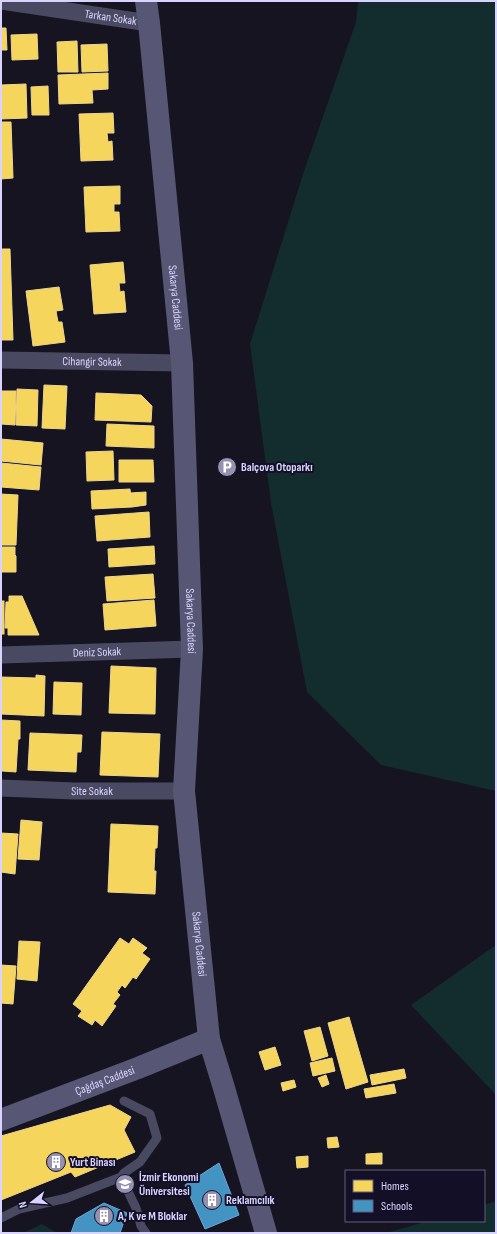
<svg xmlns="http://www.w3.org/2000/svg" width="497" height="1234" viewBox="0 0 497 1234" font-family="'Sofia Sans Condensed',sans-serif">
  <style>
    .green { fill: #132c2d }
    .homes { fill: #f6d55c; stroke: #edd58d }
    .schools { fill: #4393c3; stroke: #70a6d5 }
    .lines { fill: none; stroke-linecap: round; stroke-linejoin: round }
    .lane { stroke: #4a4962; stroke-width: 9 }
    .street { stroke: #4a4962; stroke-width: 17 }
    .secondary { stroke: #575674; stroke-width: 22 }
    .labels { text-anchor: middle; dominant-baseline: central; stroke-width: 4; stroke-linejoin: round; paint-order: stroke }
    .street-label { font-size: 12px; fill: #d9d4ff; stroke: #130f26 }
    .poi-label { font-size: 12px; font-weight: bold; fill: #d9d4ff; stroke: #130f26; text-anchor: start }
  </style>
  <rect width="100%" height="100%" fill="#161421"/>
  <g class="green">
    <polygon points="358,1 496,1 496,791 381,765 307,692 271,503 250,344 304,171 356,22"/>
    <polygon points="496,945 496,1095 411,1005"/>
    <polygon points="496,1201 496,1233 386,1233 428,1221 484,1221 484,1205"/>
    <polygon points="42,1224 57,1233 23,1233"/>
  </g>
  <g class="homes">
    <polygon points="1,28 6,28 7,50 1,50"/>
    <polygon points="37,34 38,59 12,60 11,35"/>
    <polygon points="77,41 78,72 58,72 57,42"/>
    <polygon points="107,44 108,71 82,72 81,45"/>
    <polygon points="108,73 108,89 92,90 93,103 59,104 58,75"/>
    <polygon points="26,84 27,118 1,119 1,85"/>
    <polygon points="48,86 49,115 32,115 31,87"/>
    <polygon points="113,113 114,133 107,133 108,142 112,141 113,160 81,161 79,114"/>
    <polygon points="1,122 11,122 13,178 1,179"/>
    <polygon points="120,186 120,204 114,204 114,212 119,212 120,231 86,232 84,187"/>
    <polygon points="1,249 10,249 13,340 1,340"/>
    <polygon points="123,262 125,283 119,283 120,292 124,291 126,312 94,314 90,265"/>
    <polygon points="59,287 63,310 56,311 58,322 62,322 65,342 33,346 26,291"/>
    <polygon points="44,385 67,386 65,429 42,428"/>
    <polygon points="17,389 38,390 37,426 16,425"/>
    <polygon points="1,391 16,391 15,425 1,424"/>
    <polygon points="96,393 141,395 152,406 151,422 95,420"/>
    <polygon points="107,424 154,426 154,448 106,446"/>
    <polygon points="1,439 43,443 41,465 1,461"/>
    <polygon points="113,451 114,480 87,481 86,452"/>
    <polygon points="119,460 153,460 154,482 119,482"/>
    <polygon points="1,463 41,467 39,490 1,487"/>
    <polygon points="130,489 132,507 92,509 91,491"/>
    <polygon points="146,492 146,505 132,507 130,493"/>
    <polygon points="1,494 18,495 16,545 1,545"/>
    <polygon points="149,512 150,537 97,541 95,516"/>
    <polygon points="154,546 155,564 109,567 108,549"/>
    <polygon points="1,547 15,547 15,555 16,556 16,572 1,572"/>
    <polygon points="153,574 155,598 107,601 105,577"/>
    <polygon points="9,596 22,596 39,635 8,635 8,628 5,628 6,602 9,602"/>
    <polygon points="154,600 156,626 105,630 103,604"/>
    <rect x="1" y="601" width="3" height="33"/>
    <polygon points="111,666 156,668 155,714 109,713"/>
    <polygon points="36,675 45,676 44,716 1,714 1,677 36,678"/>
    <polygon points="54,682 82,683 81,715 53,714"/>
    <polygon points="1,720 20,721 20,739 18,739 16,772 2,771"/>
    <polygon points="102,732 160,734 158,777 100,775"/>
    <polygon points="30,733 82,735 81,752 77,752 76,772 28,770"/>
    <polygon points="21,820 42,822 39,860 18,859"/>
    <polygon points="111,824 158,826 157,848 155,848 154,871 156,871 155,894 108,892"/>
    <polygon points="1,833 18,834 15,874 1,872"/>
    <polygon points="120,938 129,944 133,938 147,948 142,953 150,959 136,979 133,977 125,988 122,985 117,992 120,995 113,1004 116,1006 102,1026 95,1020 92,1025 78,1016 82,1011 73,1004"/>
    <polygon points="19,941 40,942 37,981 17,979"/>
    <polygon points="1,965 16,966 13,1004 1,1003"/>
    <polygon points="349,1017 368,1082 346,1089 328,1023"/>
    <polygon points="320,1027 328,1056 312,1061 304,1031"/>
    <polygon points="275,1047 281,1065 265,1070 259,1052"/>
    <polygon points="332,1058 335,1071 313,1076 310,1063"/>
    <polygon points="404,1069 406,1078 372,1085 370,1075"/>
    <polygon points="326,1075 329,1084 322,1087 318,1078"/>
    <polygon points="294,1080 296,1087 283,1091 281,1083"/>
    <polygon points="394,1084 396,1093 366,1098 364,1089"/>
    <polygon points="110,1105 131,1117 124,1130 135,1152 75,1177 71,1172 1,1200 1,1136"/>
    <polygon points="337,1137 339,1147 328,1148 327,1138"/>
    <polygon points="382,1153 382,1164 366,1164 366,1154"/>
    <polygon points="308,1156 308,1167 297,1168 296,1157"/>
  </g>
  <g class="schools">
    <polygon points="219,1163 239,1215 205,1229 185,1185"/>
    <polygon points="104,1203 127,1213 120,1233 71,1233 76,1219"/>
  </g>
  <g class="lines">
    <g class="lane">
      <polyline points="121,1177 136,1208 141,1226 146,1233"/>
      <polyline points="1,1218 19,1209 67,1198 121,1177 124,1173 140,1162 157,1138 150,1114 124,1101"/>
    </g>
    <g class="street">
      <path id="s1" d="M1,1L149,23"/>
      <path id="s2" d="M1,360L182,363"/>
      <path id="s3" d="M1,655L192,649"/>
      <path id="s4" d="M1,788L74,791H184"/>
    </g>
    <g class="secondary">
      <path id="s5" d="M146,1L149,23L182,363L192,649L184,791L209,1039L224,1088L266,1233"/>
      <path id="s6" d="M1,1120L138,1068L209,1039"/>
    </g>
  </g>
  <defs>
    <g id="parking-disc" transform="scale(1)"><circle r="9.5" fill="#9591b1" stroke="#130f26"/><path d="M-3.5-5.5H1a3.5 3.5 0 0 1 0 7H-1V5.5H-3.5ZM-1-3.4V-.6H.8a1.4 1.4 0 0 0 0-2.8Z" fill="#fff"/></g>
    <g id="building-disc" transform="scale(1)"><circle r="9.5" fill="#9591b1" stroke="#130f26"/><path d="M-4-6H4V6H1V3H-1V6H-4ZM-2.5-4.3h1.7v1.8h-1.7ZM.8-4.3h1.7v1.8H.8ZM-2.5-1h1.7V.8h-1.7ZM.8-1h1.7V.8H.8Z" fill="#fff"/></g>
    <g id="university-disc" transform="scale(1)"><circle r="9.5" fill="#9591b1" stroke="#130f26"/><path d="M0-5L7-2L0 1L-7-2ZM-4 1L0 2.5L4 1V4Q0 6-4 4Z" fill="#fff"/></g>
  </defs>
  <g fill-rule="evenodd">
    <use href="#parking-disc" x="227" y="467"/>
    <use href="#building-disc" x="56" y="1162"/>
    <use href="#university-disc" x="125" y="1184"/>
    <use href="#building-disc" x="212" y="1200"/>
    <use href="#building-disc" x="104" y="1216"/>
  </g>
  <g class="labels">
    <g class="street-label">
      <text stroke="none"><textPath href="#s1" startOffset="111">Tarkan Sokak</textPath></text>
      <text stroke="none"><textPath href="#s5" startOffset="298">Sakarya Caddesi</textPath></text>
      <text stroke="none"><textPath href="#s2" startOffset="91">Cihangir Sokak</textPath></text>
      <text stroke="none"><textPath href="#s5" startOffset="622">Sakarya Caddesi</textPath></text>
      <text stroke="none"><textPath href="#s3" startOffset="96">Deniz Sokak</textPath></text>
      <text stroke="none"><textPath href="#s4" startOffset="91">Site Sokak</textPath></text>
      <text stroke="none"><textPath href="#s5" startOffset="946">Sakarya Caddesi</textPath></text>
      <text stroke="none"><textPath href="#s6" startOffset="111">Çağdaş Caddesi</textPath></text>
    </g>
    <g class="poi-label">
      <text x="241" y="467">Balçova Otoparkı</text>
      <text x="70" y="1162">Yurt Binası</text>
      <text x="139" y="1177">İzmir Ekonomi<tspan x="139" dy="14">Üniversitesi</tspan></text>
      <text x="226" y="1200">Reklamcılık</text>
      <text x="118" y="1216">A, K ve M Bloklar</text>
    </g>
  </g>
  <rect width="497" height="1234" fill="none" stroke="#d9d4ff" stroke-width="4"/>
  <rect x="345" y="1170" width="140" height="52" fill="#130f26" stroke="#625e7d"/>
  <rect x="353" y="1180" width="20" height="12" fill="#f6d55c" stroke="#625e7d"/>
  <text x="381" y="1190" font-size="12" fill="#d9d4ff">Homes</text>
  <rect x="353" y="1200" width="20" height="12" fill="#4393c3" stroke="#625e7d"/>
  <text x="381" y="1210" font-size="12" fill="#d9d4ff">Schools</text>
  <g transform="translate(32 1202) rotate(253)" stroke="#130f26" stroke-width="3" paint-order="stroke">
  <path d="M0-3L7 15L0 10L-7 15Z" fill="#d9d4ff"/>
  <text y="-6" font-size="11" font-weight="bold" text-anchor="middle" fill="#d9d4ff">N</text>
  </g>
</svg>
